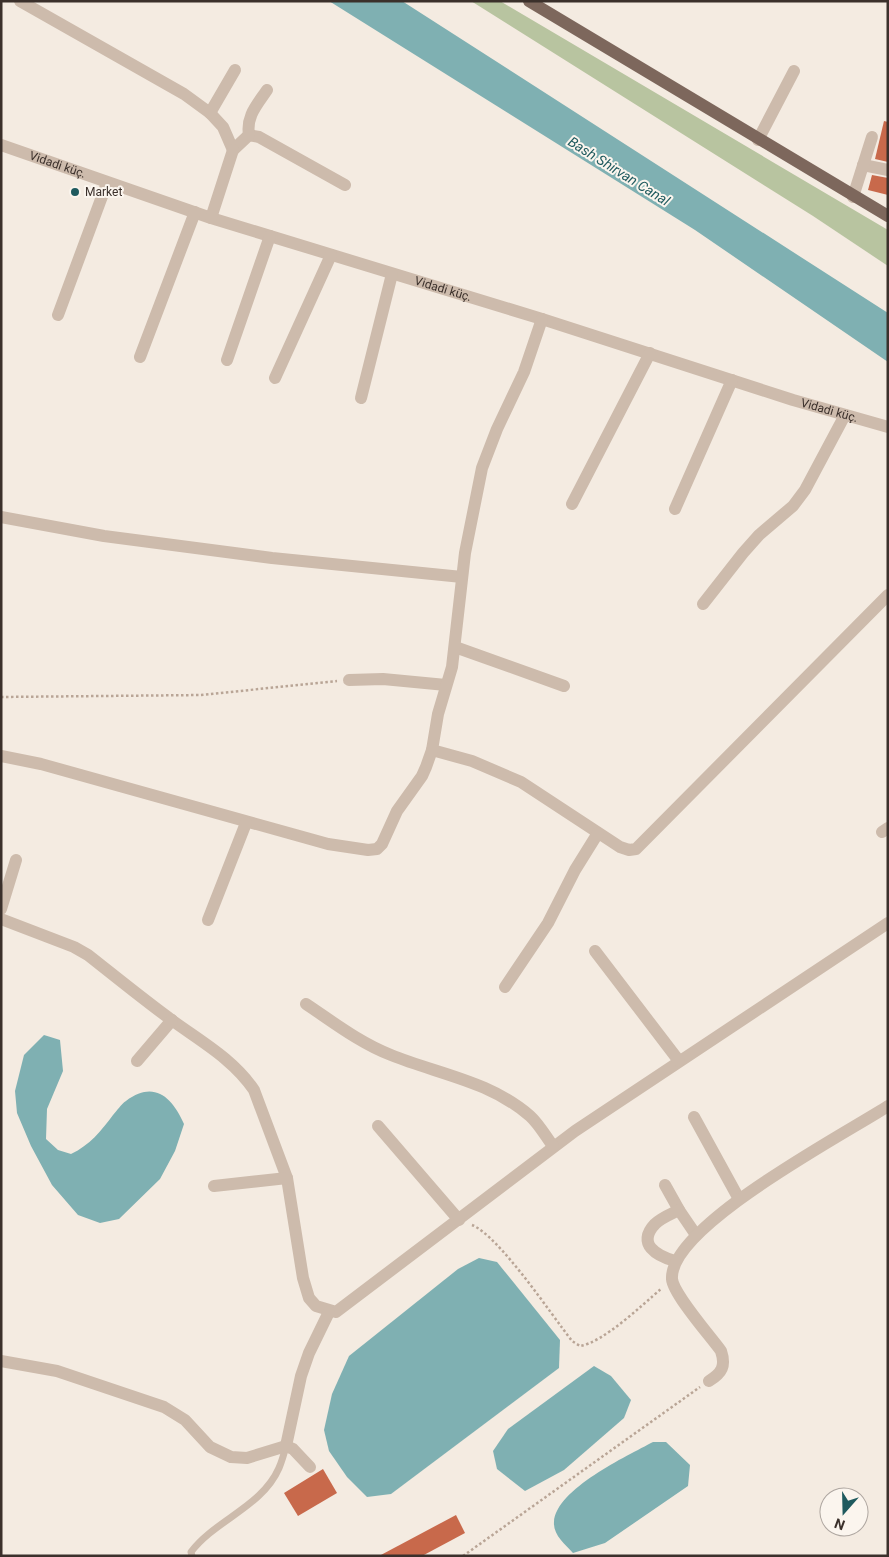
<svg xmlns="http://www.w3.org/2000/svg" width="889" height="1557" viewBox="0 0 889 1557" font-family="Roboto,sans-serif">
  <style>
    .green { fill: #b8c4a0 }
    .water { fill: #7fb0b2 }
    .building { fill: #c8694b }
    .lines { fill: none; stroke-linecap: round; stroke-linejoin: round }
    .path { stroke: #b9a596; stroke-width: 2.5; stroke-dasharray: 2.5 2.5; stroke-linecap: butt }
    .service { stroke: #cdbbac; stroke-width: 7 }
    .minor { stroke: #cdbbac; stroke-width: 12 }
    .primary { stroke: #7d675c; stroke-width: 12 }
    .poi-dot { fill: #1f5a5e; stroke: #fbf5ee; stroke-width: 2 }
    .labels { text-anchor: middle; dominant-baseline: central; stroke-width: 4; stroke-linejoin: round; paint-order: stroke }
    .street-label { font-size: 12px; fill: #3b302b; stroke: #fbf5ee }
    .poi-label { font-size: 12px; fill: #3b302b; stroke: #fbf5ee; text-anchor: start }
    .water-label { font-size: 14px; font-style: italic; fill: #1f5a5e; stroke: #fbf5ee }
  </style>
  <rect width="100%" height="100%" fill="#f4ebe1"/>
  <polygon class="green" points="471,1 500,1 888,230 888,266 813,216"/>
  <g class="water">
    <polygon points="329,1 402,1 888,313 888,362 695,230"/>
    <path d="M44,1035L60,1040L63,1071L47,1109L46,1139L58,1150L71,1154C90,1145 101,1131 113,1115C117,1111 121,1104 126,1101C154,1080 172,1097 184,1124L175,1151L160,1179L119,1219L100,1223L78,1215L52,1185L31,1146L17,1113L15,1091L24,1055Z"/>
    <polygon points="479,1258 497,1262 560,1340 559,1368 391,1494 367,1497 347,1477 329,1451 324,1430 332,1394 349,1356 458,1269"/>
    <polygon points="594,1366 611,1376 631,1400 624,1418 564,1470 525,1491 497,1469 493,1451 508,1429"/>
    <path d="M653,1442H666L690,1465L688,1486L605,1543L573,1553C565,1544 553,1535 554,1522C556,1489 627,1456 653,1442Z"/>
  </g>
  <g class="building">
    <polygon points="884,121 888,122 888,162 875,159"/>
    <polygon points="872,175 888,178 888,195 868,190"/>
    <polygon points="323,1469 337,1493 298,1516 284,1493"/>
    <polygon points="456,1515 465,1533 422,1556 379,1556"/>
  </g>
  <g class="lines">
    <g class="path">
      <polyline points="1,697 201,695 337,681"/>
      <path d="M472,1225C499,1236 551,1314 572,1341L580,1346C604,1342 642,1305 661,1289"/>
      <polyline points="463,1556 700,1387"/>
    </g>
    <path class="service" d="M192,1556L191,1552C215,1520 262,1507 279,1468C282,1461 284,1454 286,1446"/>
    <g class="minor">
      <polyline points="20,1 184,94 210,113 223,127 233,150 249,135 259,137 345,185"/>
      <polyline points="210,113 235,70"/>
      <path d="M249,135C246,116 257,105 267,90"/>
      <polyline points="758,140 794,71"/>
      <path id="s1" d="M1,145L211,218L542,319L793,400L888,427"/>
      <polyline points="863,165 888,170"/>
      <polyline points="853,197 872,137"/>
      <polyline points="211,218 233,150"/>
      <polyline points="58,315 107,183"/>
      <polyline points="140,357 195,212"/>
      <polyline points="227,360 270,236"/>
      <polyline points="275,378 331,255"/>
      <polyline points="361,398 392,274"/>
      <polyline points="572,504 650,353"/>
      <polyline points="675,509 732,380"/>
      <polyline points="1,517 104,536 272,558 462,577"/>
      <polyline points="703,604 743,553 759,535 793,506 805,490 845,415"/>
      <polyline points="455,647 564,686"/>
      <polyline points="349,680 383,679 446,685"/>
      <polyline points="432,750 472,761 521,782 620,847 629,850 636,849 888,595"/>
      <polyline points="1,756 41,764 328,844 368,850 377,849 382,844 397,811 422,776 426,767 432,750 438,714 452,667 465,553 482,468 497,429 524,372 542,319"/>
      <polyline points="882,832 888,828"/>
      <polyline points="1,909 16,860"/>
      <path d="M1,919L74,947L88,955C116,977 144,1000 173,1021C202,1042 234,1060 254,1090L287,1178L303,1278L309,1298L316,1306L336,1312L575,1131L888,923"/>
      <polyline points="208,920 246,823"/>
      <polyline points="595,951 679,1061"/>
      <polyline points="505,987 548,923 575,870 598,833"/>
      <path d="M306,1004C333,1022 360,1043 391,1055C438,1074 490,1081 530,1116C539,1124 546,1137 553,1146"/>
      <polyline points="137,1061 172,1020"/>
      <polyline points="694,1117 739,1199"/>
      <polyline points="378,1126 459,1220"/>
      <polyline points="665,1185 679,1210"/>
      <polyline points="214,1186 287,1178"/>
      <path d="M675,1261C657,1256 636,1244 655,1224C661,1218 671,1214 679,1210L696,1235"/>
      <polyline points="1,1361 57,1371 164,1407 185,1420 210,1447 231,1457 247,1458 286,1446 293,1449 310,1467"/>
      <path d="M709,1381C722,1373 726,1366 721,1351C711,1337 673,1294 672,1279C669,1226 845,1134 888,1106"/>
      <polyline points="286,1446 301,1376 309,1353 329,1312"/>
    </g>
    <polyline class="primary" points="529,1 888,216"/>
  </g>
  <circle class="poi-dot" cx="75" cy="192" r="5"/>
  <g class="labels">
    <g class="street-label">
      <text stroke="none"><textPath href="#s1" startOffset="60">Vidadi küç.</textPath></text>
      <text stroke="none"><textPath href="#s1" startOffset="465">Vidadi küç.</textPath></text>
      <text stroke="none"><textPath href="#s1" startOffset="870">Vidadi küç.</textPath></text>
    </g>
    <g class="poi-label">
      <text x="85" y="192">Market</text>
    </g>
    <g class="water-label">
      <text transform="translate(619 171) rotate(32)">Bash Shirvan Canal</text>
    </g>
  </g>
  <rect width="889" height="1557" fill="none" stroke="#3b302b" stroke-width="5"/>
  <g transform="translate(844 1512) rotate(200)"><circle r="24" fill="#fbf5ee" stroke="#aea6a0"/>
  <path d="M0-4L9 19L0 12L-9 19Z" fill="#1f5a5e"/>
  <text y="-8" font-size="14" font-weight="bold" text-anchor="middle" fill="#3b302b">N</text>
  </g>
</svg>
